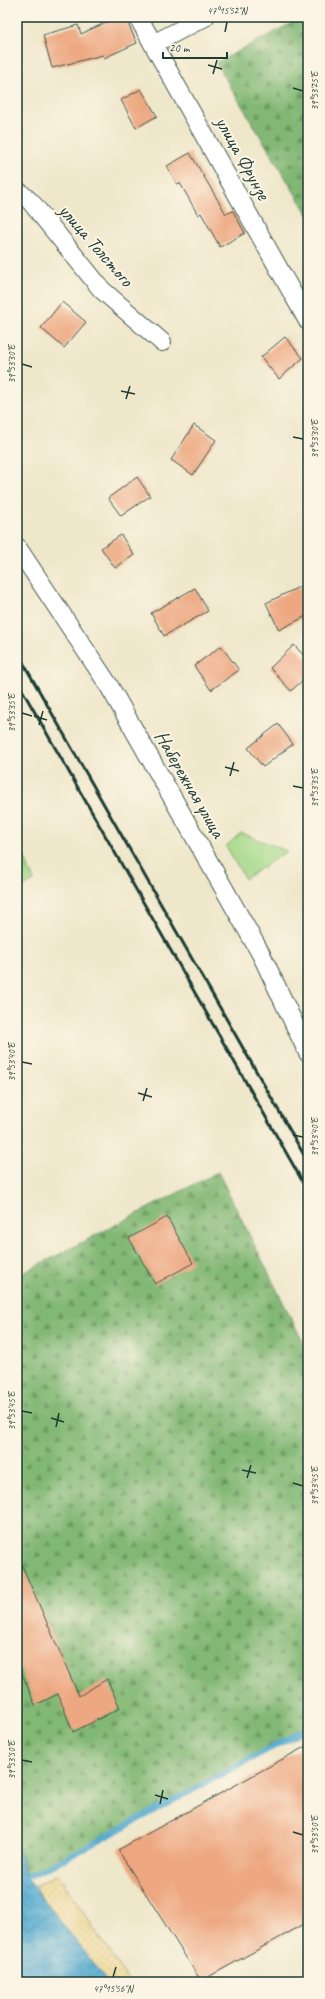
<svg xmlns="http://www.w3.org/2000/svg" width="325" height="1999" viewBox="0 0 325 1999" font-family="Caveat,sans-serif">
  <style>
    .green { fill: #a3d888; stroke: #618a5e }
    .forest { fill: url(#forest-firs); stroke: #507a54 }
    .sand { fill: url(#sand-dots); stroke: #868c69 }
    .water { fill: url(#water-waves); stroke: #3a7482 }
    .lines { fill: none; stroke-linecap: round; stroke-linejoin: round }
    .stream { stroke: #55abd1; stroke-width: 6 }
    .building { fill: #eda781 }
    .street-casing { stroke: #3e564a; stroke-width: 20 }
    .street { stroke: #fff; stroke-width: 18 }
    .rail { stroke: #1f3d34; stroke-width: 3 }
    .ticks { fill: none; stroke: #1f3d34; stroke-width: 1.5 }
    .labels { text-anchor: middle; dominant-baseline: central; stroke-width: 4; stroke-linejoin: round; paint-order: stroke }
    .street-label { font-size: 20px; fill: #1f3d34; stroke: #fcf5e5 }
    .neatline { fill: none; stroke: #1f3d34; stroke-width: 1.5 }
    .ticks-label { font-size: 10px; text-anchor: middle; fill: #1f3d34 }
  </style>
  <defs>
    <pattern id="forest-firs" width="22" height="20" patternUnits="userSpaceOnUse"><rect width="22" height="20" fill="#82b874"/><path d="M5 1l3.5 6h-7zM16 11l3.5 6h-7z" fill="#6a9760"/></pattern>
    <pattern id="sand-dots" width="8" height="8" patternUnits="userSpaceOnUse"><rect width="8" height="8" fill="#eeda9e"/><path d="M2 2h.1M6 6h.1" fill="none" stroke="#ccbc89" stroke-width="1.8" stroke-linecap="round"/></pattern>
    <pattern id="water-waves" width="16" height="10" patternUnits="userSpaceOnUse"><rect width="16" height="10" fill="#55abd1"/><path d="M0 5q4-4 8 0t8 0" fill="none" stroke="#468caa"/></pattern>
  </defs>
  <rect width="100%" height="100%" fill="#fcf5e5"/>
  <filter id="ink" filterUnits="userSpaceOnUse"><feTurbulence type="fractalNoise" baseFrequency=".025" numOctaves="2"/><feDisplacementMap in="SourceGraphic" scale="8" xChannelSelector="R" yChannelSelector="G"/><feConvolveMatrix kernelMatrix="1 2 1 2 8 2 1 2 1" color-interpolation-filters="sRGB"/></filter>
  <filter id="wash" filterUnits="userSpaceOnUse"><feTurbulence type="fractalNoise" baseFrequency=".012" numOctaves="4" result="noise"/><feDisplacementMap in="SourceGraphic" scale="16" xChannelSelector="R" yChannelSelector="G"/><feGaussianBlur stdDeviation="0.9" result="paint"/><feColorMatrix in="noise" values="0 0 0 0 0 0 0 0 0 0 0 0 0 0 0 0 0 1.4 0 .05"/><feComposite in="paint" operator="in"/></filter>
  <g filter="url(#wash)">
    <rect width="100%" height="100%" fill="#efe7ca"/>
    <g class="green">
      <polygon points="241,833 287,851 245,879 226,846"/>
      <polygon points="17,839 34,881 17,890"/>
    </g>
    <g class="forest">
      <polygon points="303,17 308,17 308,215 216,63"/>
      <polygon points="218,1172 308,1352 308,1725 26,1877 17,1841 17,1276"/>
    </g>
    <polygon class="sand" points="58,1874 129,1982 76,1982 17,1895"/>
    <polygon class="water" points="17,1841 26,1877 108,1982 17,1982"/>
    <g class="lines">
      <polyline class="stream" points="26,1877 57,1863 308,1728"/>
    </g>
    <g id="blocks">
      <g class="building">
        <polygon points="118,17 125,17 137,43 104,58 103,55 52,68 43,35 78,25 81,34"/>
        <polygon points="141,89 157,116 136,128 121,100"/>
        <polygon points="190,153 226,214 233,211 245,233 220,247 201,213 198,215 180,183 177,184 167,166"/>
        <polygon points="62,302 86,322 64,348 41,328"/>
        <polygon points="285,337 303,358 279,379 261,357"/>
        <polygon points="194,425 216,440 193,475 171,460"/>
        <polygon points="137,477 150,496 121,516 108,498"/>
        <polygon points="121,535 134,555 115,568 101,548"/>
        <polygon points="299,587 308,605 308,615 279,630 266,603"/>
        <polygon points="195,588 208,611 164,636 151,613"/>
        <polygon points="294,645 308,660 308,675 291,691 270,668"/>
        <polygon points="221,646 239,670 211,690 194,666"/>
        <polygon points="278,724 293,744 263,767 248,748"/>
        <polygon points="167,1217 193,1263 155,1284 129,1238"/>
        <polygon points="17,1554 79,1696 107,1679 120,1708 73,1732 58,1694 35,1705 17,1661"/>
        <polygon points="308,1745 308,1922 201,1981 118,1850"/>
      </g>
    </g>
  </g>
  <g filter="url(#ink)">
    <use href="#blocks" fill-opacity="0" stroke="#3e564a" stroke-width="1"/>
    <g class="lines">
      <g class="street-casing">
        <g id="street">
          <polyline points="138,17 308,321"/>
          <polyline points="153,44 205,17"/>
          <polyline points="17,190 31,202 102,290 162,342"/>
          <polyline points="17,547 108,684 261,954 308,1053"/>
        </g>
      </g>
      <use href="#street" class="street"/>
      <g class="rail">
        <polyline points="17,652 308,1162"/>
        <polyline points="17,681 308,1191"/>
      </g>
    </g>
  </g>
  <path class="ticks" d="M225,32L227,22M208,65L222,69M213,74L217,60M293,88L303,91M22,364L32,367M121,391L135,394M126,399L130,386M293,437L303,439M22,713L32,716M34,716L47,720M39,725L43,711M225,767L239,771M230,776L234,762M293,786L303,788M22,1062L32,1064M138,1093L152,1097M143,1101L147,1088M293,1135L303,1137M22,1411L32,1413M51,1418L64,1422M56,1427L59,1413M242,1470L256,1473M247,1478L251,1465M293,1483L303,1486M22,1760L32,1762M155,1795L168,1799M160,1804L163,1790M293,1832L303,1835M113,1977L116,1967"/>
  <g class="labels">
    <g class="street-label">
      <text transform="translate(243 158) rotate(61)">улица Фрунзе</text>
      <text transform="translate(96 245) rotate(49)">улица Толстого</text>
      <text transform="translate(190 784) rotate(60)">Набережная улица</text>
    </g>
  </g>
  <rect width="325" height="1999" fill="none" stroke="#fcf5e5" stroke-width="44"/>
  <path d="M163 52v6h64v-6" fill="none" stroke="#1f3d34" stroke-width="2"/>
  <text x="169" y="52" font-size="12" fill="#1f3d34" stroke="#fcf5e5" stroke-width="3" paint-order="stroke">20 m</text>
  <rect x="22" y="22" width="281" height="1955" class="neatline"/>
  <g class="ticks-label">
    <text x="227" y="14">47°15'52"N</text>
    <text transform="translate(314 91) rotate(-90)" y="4">39°53'25"E</text>
    <text transform="translate(11 364) rotate(-90)" y="4">39°53'30"E</text>
    <text transform="translate(314 439) rotate(-90)" y="4">39°53'30"E</text>
    <text transform="translate(11 713) rotate(-90)" y="4">39°53'35"E</text>
    <text transform="translate(314 788) rotate(-90)" y="4">39°53'35"E</text>
    <text transform="translate(11 1062) rotate(-90)" y="4">39°53'40"E</text>
    <text transform="translate(314 1137) rotate(-90)" y="4">39°53'40"E</text>
    <text transform="translate(11 1411) rotate(-90)" y="4">39°53'45"E</text>
    <text transform="translate(314 1486) rotate(-90)" y="4">39°53'45"E</text>
    <text transform="translate(11 1760) rotate(-90)" y="4">39°53'50"E</text>
    <text transform="translate(314 1835) rotate(-90)" y="4">39°53'50"E</text>
    <text x="113" y="1992">47°15'56"N</text>
  </g>
</svg>
